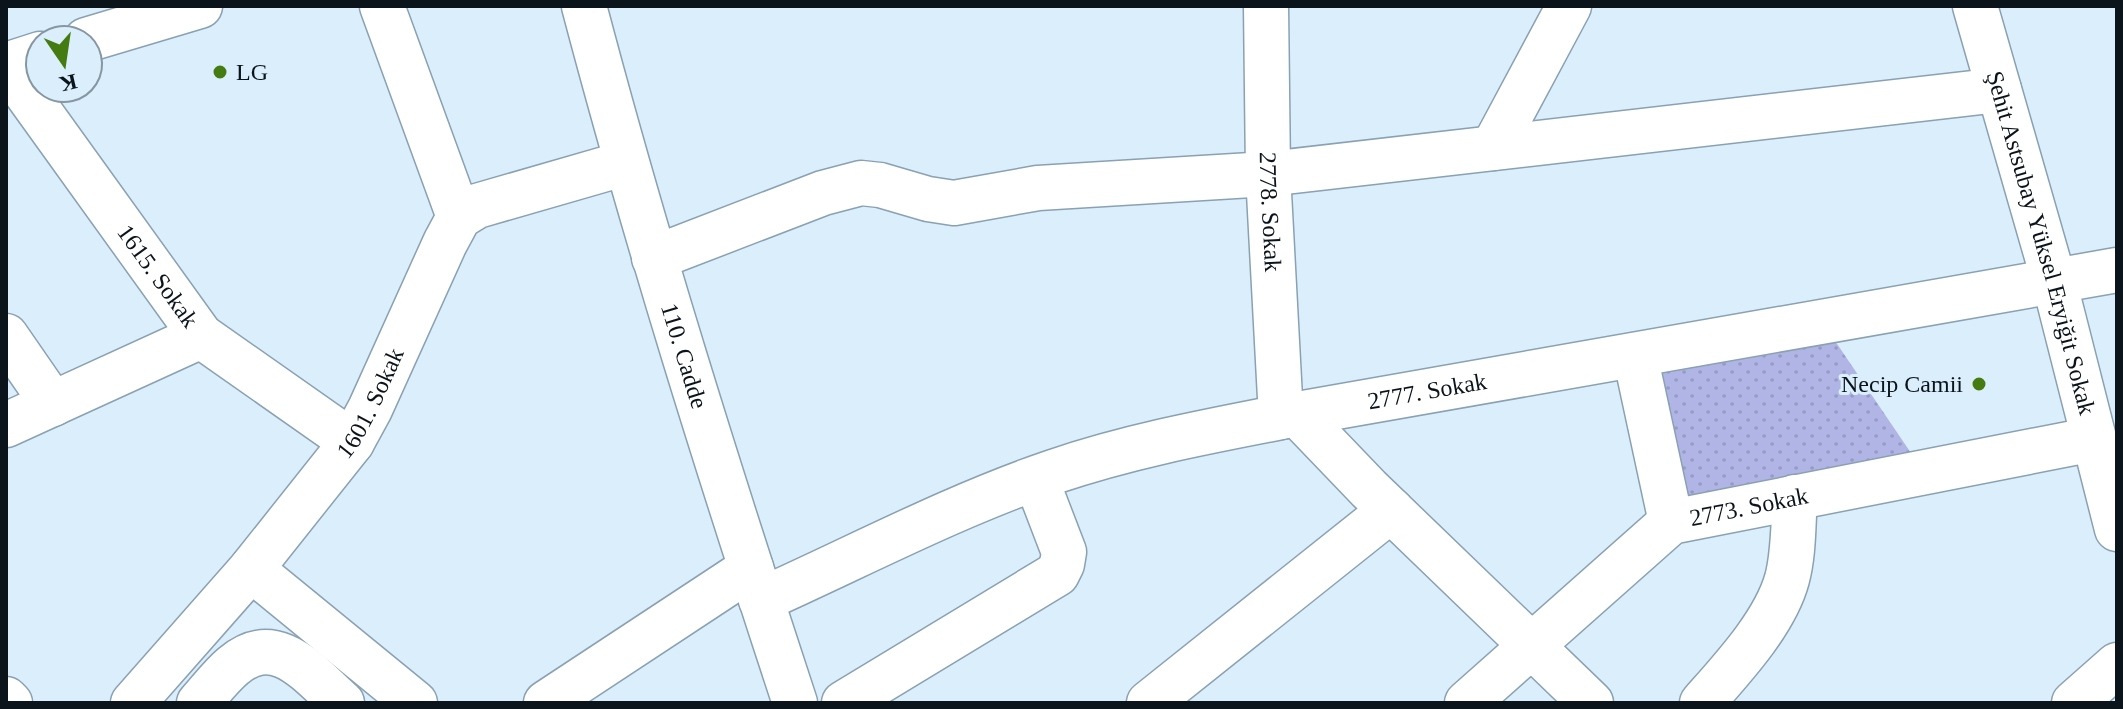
<svg xmlns="http://www.w3.org/2000/svg" width="2123" height="709" viewBox="0 0 2123 709" font-family="'Times New Roman',serif">
  <style>
    .green { fill: url(#green-dots) }
    .lines { fill: none; stroke-linecap: round; stroke-linejoin: round }
    .minor-casing { stroke: #8aa1b2; stroke-width: 47 }
    .major-casing { stroke: #8aa1b2; stroke-width: 47 }
    .minor { stroke: #fff; stroke-width: 44 }
    .major { stroke: #fff; stroke-width: 44 }
    .poi-dot { fill: #457c12; stroke: #daeefc; stroke-width: 3 }
    .labels { text-anchor: middle; dominant-baseline: central; stroke-width: 6; stroke-linejoin: round; paint-order: stroke }
    .poi-label { font-size: 24px; fill: #0b141a; stroke: #daeefc; text-anchor: start }
    .street-label { font-size: 24px; fill: #0b141a; stroke: #daeefc }
  </style>
  <defs>
    <pattern id="green-dots" width="8" height="8" patternUnits="userSpaceOnUse" patternTransform="scale(2)"><rect width="8" height="8" fill="#b0b5e5"/><path d="M2 2h.1M6 6h.1" fill="none" stroke="#969bc4" stroke-width="1.8" stroke-linecap="round"/></pattern>
  </defs>
  <rect width="100%" height="100%" fill="#daeefc"/>
  <polygon class="green" points="1831,335 1913,456 1682,502 1654,367"/>
  <g class="lines">
    <g class="minor-casing">
      <g id="minor">
        <polyline points="382,6 459,217"/>
        <path id="s1" d="M584,6C646,241 719,472 795,703"/>
        <path id="s2" d="M1266,6L1268,174L1281,417"/>
        <path id="s3" d="M1975,6L2054,281L2117,529"/>
        <path id="s4" d="M6,65L201,336L352,442"/>
        <polyline points="1493,148 1569,6"/>
        <polyline points="654,258 823,193 861,183 880,185 928,199 954,203 1038,188 1268,174 1999,90"/>
        <polyline points="6,336 53,404"/>
        <polyline points="1635,355 1671,522"/>
        <polyline points="1297,414 1369,489 1591,703"/>
        <polyline points="6,425 201,336"/>
        <polyline points="251,569 415,703"/>
        <path id="s5" d="M761,600C857,557 953,506 1053,472C1132,445 1215,430 1297,414L2117,270"/>
        <polyline points="6,699 10,703"/>
        <path id="s6" d="M133,703L251,569L352,442L370,409L445,243L459,217L477,206L626,163"/>
        <path d="M199,703C210,691 220,677 233,666C277,629 310,675 342,703"/>
        <polyline points="546,703 751,568"/>
        <polyline points="844,703 1057,574 1062,564 1064,552 1036,479"/>
        <polyline points="1149,703 1391,510"/>
        <path id="s7" d="M1467,703L1671,522L2094,439"/>
        <path d="M1702,703C1732,669 1775,623 1787,579C1794,553 1793,524 1795,497"/>
        <polyline points="2074,703 2117,665"/>
      </g>
    </g>
    <g class="major-casing">
      <g id="major">
        <polyline points="86,40 200,6"/>
        <polyline points="6,65 40,54"/>
      </g>
    </g>
    <use href="#minor" class="minor"/>
    <use href="#major" class="major"/>
  </g>
  <g class="poi-dot">
    <circle cx="220" cy="72" r="8"/>
    <circle cx="1979" cy="384" r="8"/>
  </g>
  <g class="labels">
    <g class="poi-label">
      <text x="236" y="72">LG</text>
      <text x="1963" y="384" text-anchor="end">Necip Camii</text>
    </g>
    <g class="street-label">
      <text stroke="none"><textPath href="#s2" startOffset="206">2778. Sokak</textPath></text>
      <text stroke="none"><textPath href="#s3" startOffset="246">Şehit Astsubay Yüksel Eryiğit Sokak</textPath></text>
      <text stroke="none"><textPath href="#s4" startOffset="260">1615. Sokak</textPath></text>
      <text stroke="none"><textPath href="#s1" startOffset="364">110. Cadde</textPath></text>
      <text stroke="none"><textPath href="#s5" startOffset="702">2777. Sokak</textPath></text>
      <text stroke="none"><textPath href="#s6" startOffset="384">1601. Sokak</textPath></text>
      <text stroke="none"><textPath href="#s7" startOffset="352">2773. Sokak</textPath></text>
    </g>
  </g>
  <rect width="2123" height="709" fill="none" stroke="#0b141a" stroke-width="16"/>
  <g transform="translate(64 64) rotate(167)"><circle r="38" fill="#daeefc" stroke="#8797a2" stroke-width="2"/>
  <path d="M0-6L14 30L0 20L-14 30Z" fill="#457c12"/>
  <text y="-12" font-size="22" font-weight="bold" text-anchor="middle" fill="#0b141a">K</text>
  </g>
</svg>
